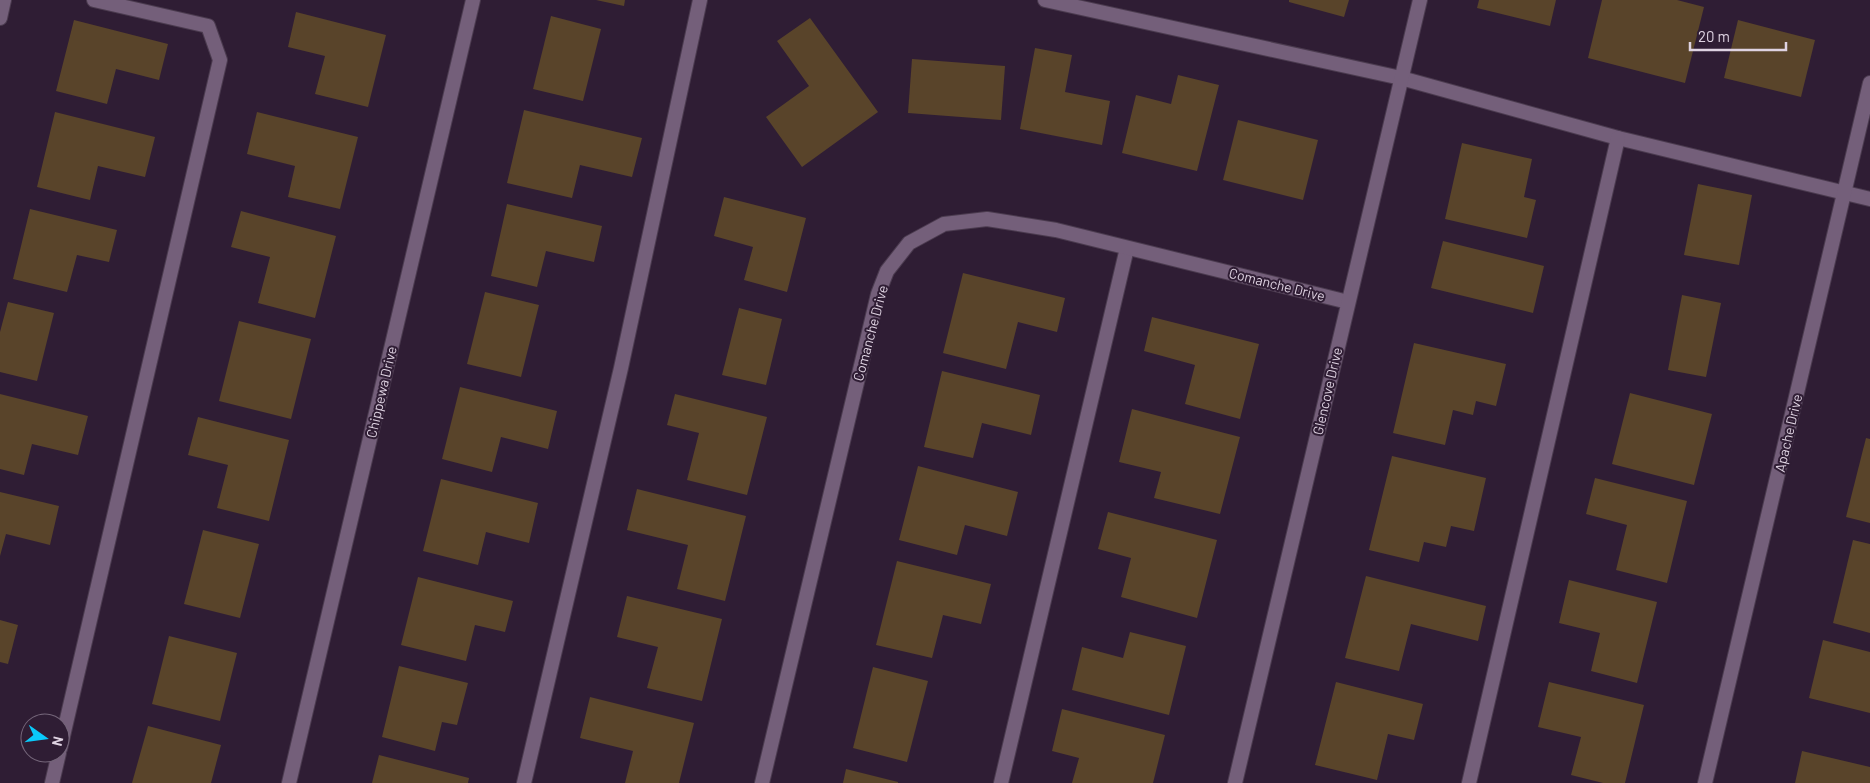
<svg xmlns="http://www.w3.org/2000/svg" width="1870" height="783" viewBox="0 0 1870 783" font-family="Barlow,sans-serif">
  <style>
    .building { fill: #59442a }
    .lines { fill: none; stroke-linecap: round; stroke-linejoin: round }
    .service-casing { stroke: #4b3b4f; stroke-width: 16 }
    .minor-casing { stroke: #4b3b4f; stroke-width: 16 }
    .service { stroke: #745f7a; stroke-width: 14 }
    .minor { stroke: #745f7a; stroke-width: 14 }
    .labels { text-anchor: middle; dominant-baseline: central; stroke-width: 4; stroke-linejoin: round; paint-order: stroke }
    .street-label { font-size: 14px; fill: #dfd3e2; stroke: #2f1d34 }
  </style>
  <rect width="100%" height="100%" fill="#2f1d34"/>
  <g class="building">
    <polygon points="596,0 625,0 624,6"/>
    <polygon points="1289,0 1349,0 1344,17 1289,2"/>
    <polygon points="1479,0 1556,0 1550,26 1477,8"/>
    <polygon points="1602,0 1677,0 1704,7 1685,83 1588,58"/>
    <polygon points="296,12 386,35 368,107 315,94 325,56 288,47"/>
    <polygon points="551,16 601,29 583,101 533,89"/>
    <polygon points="810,18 878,112 802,167 766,117 809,86 777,41"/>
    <polygon points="74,20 168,44 159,80 116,69 107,104 56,91"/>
    <polygon points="1738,20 1815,40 1801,97 1724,78"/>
    <polygon points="1035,48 1072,55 1065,92 1110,101 1102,145 1020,129"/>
    <polygon points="912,59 1005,66 1001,120 908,113"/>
    <polygon points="1178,75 1219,85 1197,171 1122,153 1136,95 1171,104"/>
    <polygon points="524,110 642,138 632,177 580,165 572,198 507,183"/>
    <polygon points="55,112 155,137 145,177 98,166 90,200 37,187"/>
    <polygon points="257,112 358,137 340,209 288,197 295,166 247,154"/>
    <polygon points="1238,120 1318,140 1303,200 1223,180"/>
    <polygon points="1462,143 1532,159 1524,197 1536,200 1527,238 1445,219"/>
    <polygon points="1698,184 1752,195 1739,265 1684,255"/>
    <polygon points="724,197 806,218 787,292 744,280 753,247 714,236"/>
    <polygon points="507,204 602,226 594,262 546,251 537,287 491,276"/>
    <polygon points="30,209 117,230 109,262 77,255 67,292 13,279"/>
    <polygon points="241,211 336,236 315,318 258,303 270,257 231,247"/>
    <polygon points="1443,241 1544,266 1533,313 1431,288"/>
    <polygon points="963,273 1065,298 1057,332 1018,322 1006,369 943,353"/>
    <polygon points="485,292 539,305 521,377 467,364"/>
    <polygon points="1682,295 1721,303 1706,377 1668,370"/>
    <polygon points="8,302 54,313 37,381 0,372 0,332"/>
    <polygon points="739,308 782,319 766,385 722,375"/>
    <polygon points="1152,317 1259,344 1240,419 1185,404 1195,365 1144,351"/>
    <polygon points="239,321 311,339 291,419 219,401"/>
    <polygon points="1414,343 1506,364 1496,406 1476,401 1473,415 1453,410 1445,445 1393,433"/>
    <polygon points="942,371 1040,395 1031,435 982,423 973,458 924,447"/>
    <polygon points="460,387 557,411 548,449 501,437 492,472 442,459"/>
    <polygon points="1630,393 1712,414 1694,485 1612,464"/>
    <polygon points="0,394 88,416 78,455 32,444 24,475 0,469"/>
    <polygon points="675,394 767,417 747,495 687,480 699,433 667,425"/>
    <polygon points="1132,409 1240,437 1220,514 1154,498 1161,472 1119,462"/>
    <polygon points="198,417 289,440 269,521 217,508 228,465 188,455"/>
    <polygon points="1866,438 1870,439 1870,523 1846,517"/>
    <polygon points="1392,456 1486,478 1474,531 1451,526 1446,547 1424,542 1419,562 1369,550"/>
    <polygon points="918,466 1018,492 1007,536 965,525 957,555 899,540"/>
    <polygon points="1595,478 1687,501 1667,583 1616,570 1627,525 1586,514"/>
    <polygon points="441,479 538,503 529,543 486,532 478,565 423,551"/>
    <polygon points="637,489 746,516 725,601 677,589 688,545 627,530"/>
    <polygon points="0,492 59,506 50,545 6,534 0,556"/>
    <polygon points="1108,512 1217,540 1197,618 1121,597 1131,558 1098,549"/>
    <polygon points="203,530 259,544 240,618 184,604"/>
    <polygon points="1853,540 1870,544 1870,633 1833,623"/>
    <polygon points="897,561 991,584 981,624 943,615 932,658 876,645"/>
    <polygon points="1366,576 1486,606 1478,641 1411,624 1399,671 1345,658"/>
    <polygon points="418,577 513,601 505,632 475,625 466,661 401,645"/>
    <polygon points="1569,580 1657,602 1637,683 1591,671 1600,633 1559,623"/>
    <polygon points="627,596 722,619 702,701 647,688 658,647 617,637"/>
    <polygon points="0,620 18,625 8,664 0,662"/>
    <polygon points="1130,632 1186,646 1169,715 1072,690 1082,647 1123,658"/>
    <polygon points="169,636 237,653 220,721 152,704"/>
    <polygon points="1823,640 1870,652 1870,713 1809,698"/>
    <polygon points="399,666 468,683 457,725 442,722 435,751 382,737"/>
    <polygon points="873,667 928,681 907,762 853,748"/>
    <polygon points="1336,682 1423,704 1414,740 1388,734 1377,780 1315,765"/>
    <polygon points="1549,682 1644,705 1625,783 1603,783 1571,775 1581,737 1538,727"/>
    <polygon points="590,697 694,723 679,783 625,783 633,751 580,738"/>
    <polygon points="1062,709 1165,735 1153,783 1072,783 1079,758 1052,751"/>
    <polygon points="148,726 221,745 211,783 132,783"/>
    <polygon points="1802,751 1870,767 1870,783 1795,783"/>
    <polygon points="379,755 469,778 468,783 372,783"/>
    <polygon points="846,769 898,782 898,783 843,783"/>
  </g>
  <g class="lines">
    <g class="service-casing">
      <g id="service">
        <polyline points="1045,0 1401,78 1618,138 1870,199"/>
        <polyline points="60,749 220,60 208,26 94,0"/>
        <polyline points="52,783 59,753"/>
        <polyline points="524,783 621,368 700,0"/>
        <polyline points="1001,783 1127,248"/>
        <polyline points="1469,783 1618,138"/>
      </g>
    </g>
    <g class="minor-casing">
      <g id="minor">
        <polyline points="0,18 4,0"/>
        <polyline points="289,783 473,0"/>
        <polyline points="762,783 878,294 887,271 909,243 944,224 987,219 1056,230 1348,302"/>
        <polyline points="1235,783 1420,0"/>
        <polyline points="1705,783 1870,83"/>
      </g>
    </g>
    <use href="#service" class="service"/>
    <use href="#minor" class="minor"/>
  </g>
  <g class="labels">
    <g class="street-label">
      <text transform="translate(1277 284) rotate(14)">Comanche Drive</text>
      <text transform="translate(870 333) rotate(-75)">Comanche Drive</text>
      <text transform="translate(1327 391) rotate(-77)">Glencove Drive</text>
      <text transform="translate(381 392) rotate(-77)">Chippewa Drive</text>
      <text transform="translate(1788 433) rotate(-77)">Apache Drive</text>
    </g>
  </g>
  <g transform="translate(45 738) rotate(104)"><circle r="24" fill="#2f1d34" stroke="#75667a"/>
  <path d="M0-4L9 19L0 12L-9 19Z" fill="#0acafa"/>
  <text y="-8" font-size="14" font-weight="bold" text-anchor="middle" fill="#dfd3e2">N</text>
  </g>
  <path d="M1690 42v8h96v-8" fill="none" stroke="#dfd3e2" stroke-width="2.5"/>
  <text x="1698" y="42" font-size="15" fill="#dfd3e2" stroke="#2f1d34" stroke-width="4" paint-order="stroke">20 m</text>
</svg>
